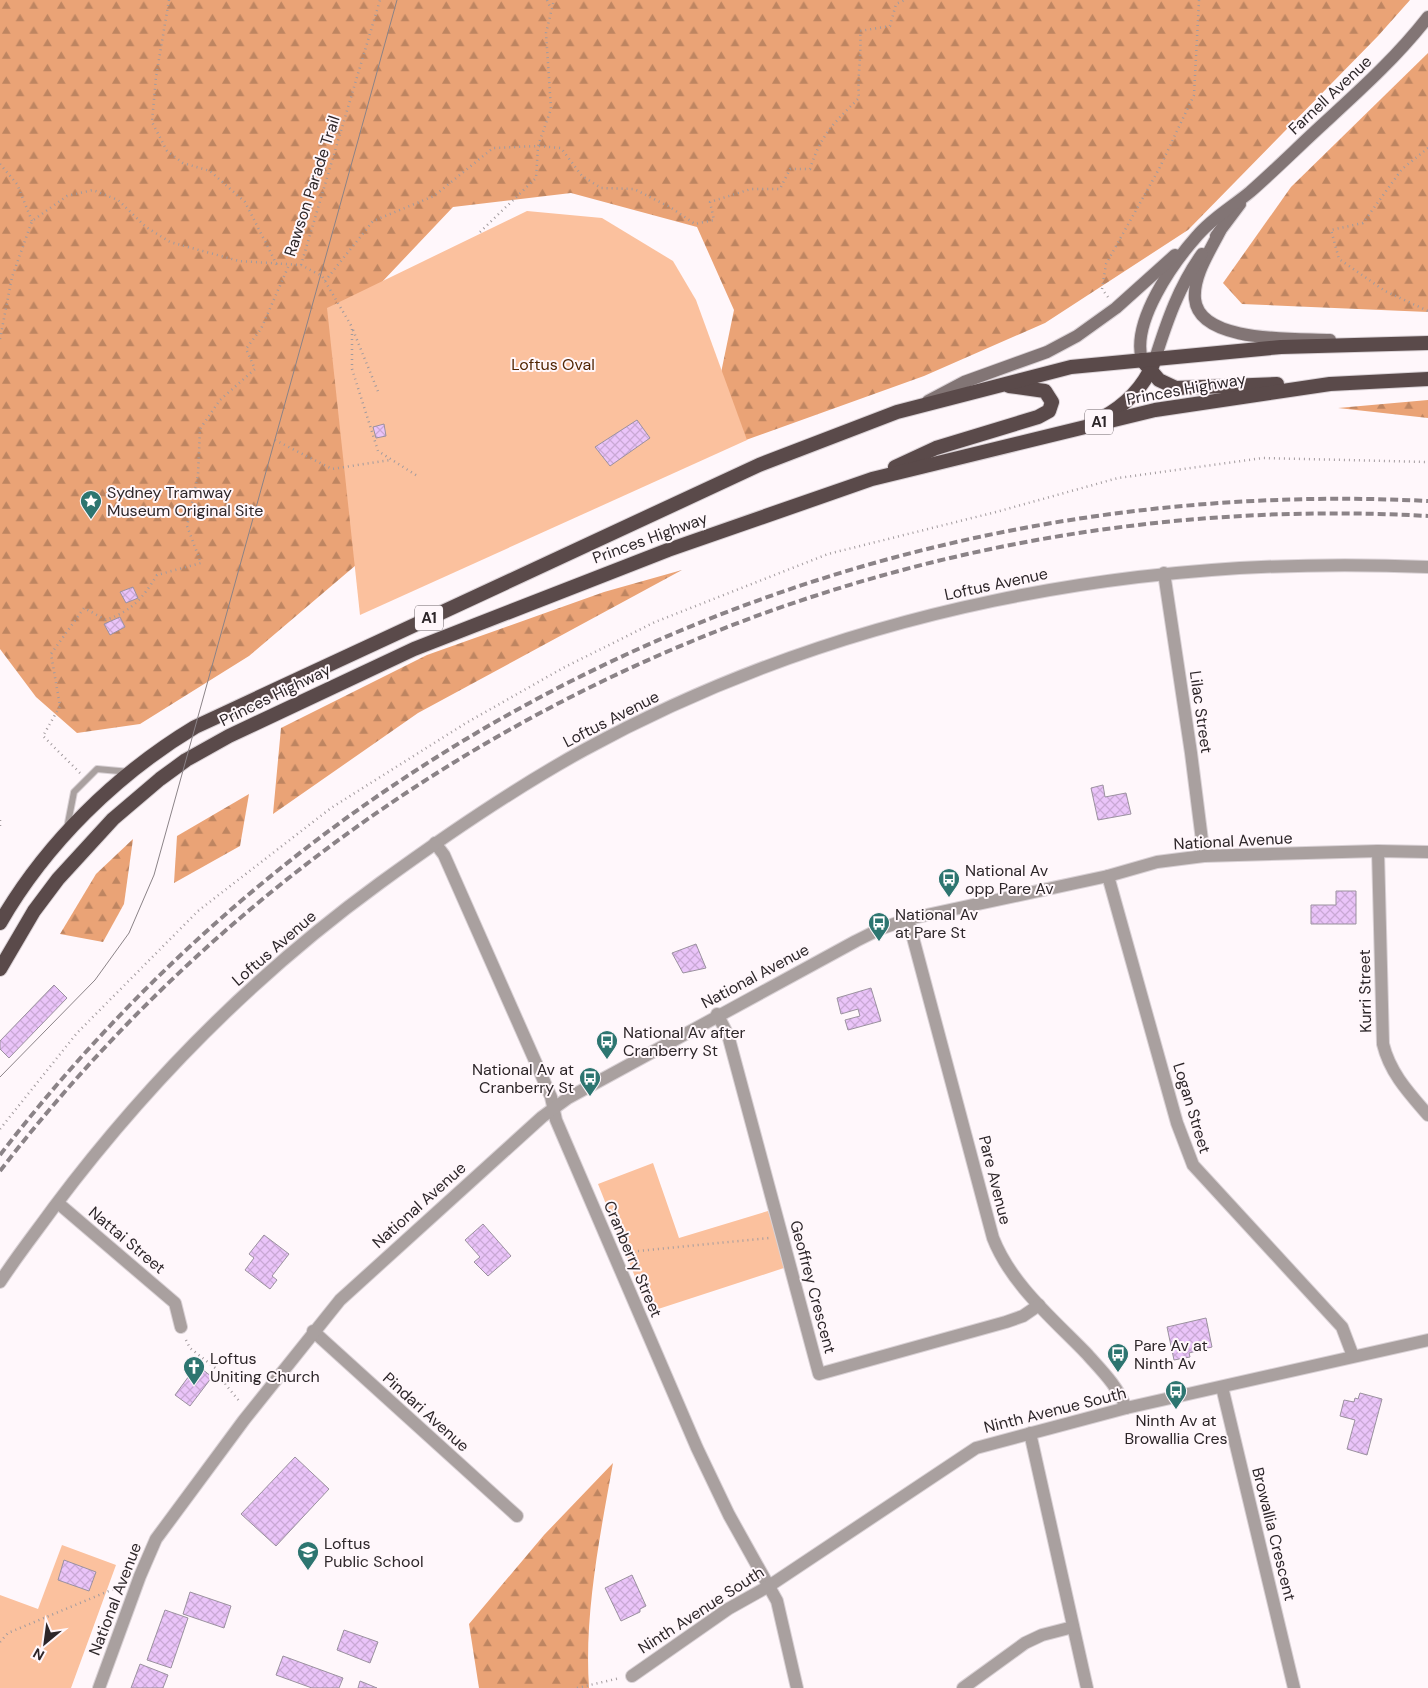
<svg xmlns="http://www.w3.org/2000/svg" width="1428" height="1688" viewBox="0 0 1428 1688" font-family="'DM Sans',sans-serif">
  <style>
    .forest { fill: url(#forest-firs) }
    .park { fill: #fbc19e }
    .building { fill: url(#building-cross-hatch); stroke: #9b919f }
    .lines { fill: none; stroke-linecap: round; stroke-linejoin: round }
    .service-casing { stroke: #d9d1d5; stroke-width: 8 }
    .minor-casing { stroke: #d9d1d5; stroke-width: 14 }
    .tertiary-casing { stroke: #d9d1d5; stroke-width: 14 }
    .secondary-casing { stroke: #d9d1d5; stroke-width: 14 }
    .trunk-casing { stroke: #d9d1d5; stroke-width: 16 }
    .path { stroke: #a29b9e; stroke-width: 2.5; stroke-dasharray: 1 4; stroke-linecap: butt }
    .service { stroke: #a9a09f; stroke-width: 6 }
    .minor { stroke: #a9a09f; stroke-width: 12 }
    .tertiary { stroke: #a9a09f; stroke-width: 12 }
    .secondary { stroke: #827575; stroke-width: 12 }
    .trunk { stroke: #5a4a4a; stroke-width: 14 }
    .tram { stroke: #8b8387; stroke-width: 1 }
    .rail { stroke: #8b8387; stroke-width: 4; stroke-dasharray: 8 4; stroke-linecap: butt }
    .labels { text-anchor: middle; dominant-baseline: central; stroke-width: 4; stroke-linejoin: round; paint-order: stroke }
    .shield { fill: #fff7fb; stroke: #6c6568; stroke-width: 1 }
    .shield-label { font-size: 15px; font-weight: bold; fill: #2d2629 }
    .street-label { font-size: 16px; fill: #2d2629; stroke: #fff7fb }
    .park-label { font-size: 16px; fill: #522502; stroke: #fff7fb }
    .poi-label { font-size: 16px; fill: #2d2629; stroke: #fff7fb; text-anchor: start }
  </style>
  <defs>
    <pattern id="forest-firs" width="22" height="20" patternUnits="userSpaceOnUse" patternTransform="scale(1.25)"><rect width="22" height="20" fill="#eaa376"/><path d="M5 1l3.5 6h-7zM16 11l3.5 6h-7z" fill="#be8561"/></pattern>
    <pattern id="building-cross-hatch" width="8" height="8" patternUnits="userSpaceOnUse" patternTransform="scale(1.25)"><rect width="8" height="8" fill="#eac4f9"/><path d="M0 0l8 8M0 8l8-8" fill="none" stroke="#c9a8d5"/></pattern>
  </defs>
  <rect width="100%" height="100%" fill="#fff7fb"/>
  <g class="forest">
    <polygon points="0,0 1410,0 1378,36 1188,230 1045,323 924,376 704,455 734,310 697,227 571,193 453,207 364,301 376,548 249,656 140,724 77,733 36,697 0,649"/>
    <polygon points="1428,53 1428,312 1242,304 1223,283 1291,187"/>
    <polygon points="1428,400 1428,418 1338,408"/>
    <polygon points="682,570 418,713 273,814 281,728 427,655 604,592"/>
    <polygon points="249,794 240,846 174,883 177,836"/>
    <polygon points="133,839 124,904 103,942 60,934 96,874"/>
    <path d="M613,1463C600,1535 584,1615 589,1688H479L469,1624L544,1535Z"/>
  </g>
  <g class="park">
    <polygon points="527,211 602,218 673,261 696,300 747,440 360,615 327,308"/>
    <polygon points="653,1163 679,1238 768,1211 787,1267 649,1312 598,1184"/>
    <polygon points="62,1545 116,1565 71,1688 0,1688 0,1595 38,1609"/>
  </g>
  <g class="building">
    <polygon points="637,420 650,438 610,466 595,447"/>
    <polygon points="384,424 386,436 376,438 373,427"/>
    <polygon points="133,587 138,598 126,603 120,592"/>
    <polygon points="120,617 125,627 110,635 104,624"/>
    <polygon points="1103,785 1105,797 1126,793 1131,814 1098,820 1091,788"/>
    <polygon points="1336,891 1356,891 1356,924 1311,924 1311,905 1336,905"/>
    <polygon points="696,944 706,968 683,973 672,953"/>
    <polygon points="54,985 67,998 9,1058 0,1049 0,1041"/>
    <polygon points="871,988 881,1021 848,1030 845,1020 860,1016 858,1009 841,1014 837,998"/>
    <polygon points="483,1224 511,1256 488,1276 474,1262 480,1257 465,1240"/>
    <polygon points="264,1235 289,1254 272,1276 277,1280 270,1289 245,1270 254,1258 249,1254"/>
    <polygon points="1206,1318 1212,1347 1189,1353 1190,1357 1174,1360 1167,1327"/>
    <polygon points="197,1365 212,1377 190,1406 175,1395"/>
    <polygon points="1360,1393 1382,1399 1367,1455 1347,1449 1355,1420 1340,1416 1344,1400 1354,1402 1355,1398 1358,1399"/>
    <polygon points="295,1457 329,1489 276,1546 241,1514"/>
    <polygon points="64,1560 96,1572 89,1591 58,1580"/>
    <polygon points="632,1575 646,1606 640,1609 640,1612 621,1621 605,1588"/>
    <polygon points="190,1592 231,1606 224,1628 183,1614"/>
    <polygon points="165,1610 188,1618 171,1668 147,1660"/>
    <polygon points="344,1630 378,1642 370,1663 337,1650"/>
    <polygon points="283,1656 343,1678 339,1688 312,1688 276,1675"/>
    <polygon points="140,1664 168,1675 163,1688 131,1688"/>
    <polygon points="360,1681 377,1688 358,1688"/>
  </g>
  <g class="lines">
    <g class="service-casing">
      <polyline id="service" points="67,828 74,792 97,769 130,772"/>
    </g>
    <g class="minor-casing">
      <g id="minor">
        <polyline points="1164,573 1191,753 1204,856"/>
        <polyline points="435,843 444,855 551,1097 556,1120 697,1448 729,1515 777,1601 797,1688"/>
        <path d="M1378,851L1383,1044C1390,1073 1409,1093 1428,1115"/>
        <polyline points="1108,876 1177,1123 1193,1165 1342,1327 1353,1356"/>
        <path d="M908,919L993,1238C1011,1284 1052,1318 1086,1353C1102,1371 1117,1385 1126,1408"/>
        <polyline points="717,1014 728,1035 819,1374 1006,1322 1023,1316 1039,1305"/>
        <polyline points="58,1203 175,1303 181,1327"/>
        <polyline points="313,1331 517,1516"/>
        <polyline points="1222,1387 1294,1688"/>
        <polyline points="1030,1433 1087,1688"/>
        <polyline points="632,1676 728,1609 769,1586 976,1448 1126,1408 1428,1340"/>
        <polyline points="99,1688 140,1576 156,1539 244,1420 340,1300 542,1117 568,1098 856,941 880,929 908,919 1108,876 1157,862 1204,856 1378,851 1428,852"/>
        <polyline points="963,1688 1025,1643 1042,1635 1073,1627"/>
      </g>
    </g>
    <g class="tertiary-casing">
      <path id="tertiary" d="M0,1282C17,1256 36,1232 54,1207C147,1083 255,974 380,883C446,835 513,789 584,750C842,609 1137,554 1428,567"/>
    </g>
    <g class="secondary-casing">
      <g id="secondary">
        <path d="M1220,231C1210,251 1193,276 1195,299C1199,344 1298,338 1330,340"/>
        <polyline points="1216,236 1240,204"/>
        <path d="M1155,359C1167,321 1179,286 1202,254"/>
        <path d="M1142,360C1131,322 1173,263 1197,236C1212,218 1232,207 1250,192C1274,171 1298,147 1322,125C1359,91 1397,57 1428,17"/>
        <polyline points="928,401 964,382 1047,352 1077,336 1116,308 1175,255"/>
      </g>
    </g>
    <g class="trunk-casing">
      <g id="trunk">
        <polyline points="1142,360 1159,380 1176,388 1277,384"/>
        <path d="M1102,418C1124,406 1143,388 1153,364"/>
        <polyline points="895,467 936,448 1038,417 1049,411 1052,402 1045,391 1009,386"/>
        <path d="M0,923C46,843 117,774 195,727L759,465L897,412L1071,367L1281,347L1428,343"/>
        <polyline points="0,969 34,911 58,879 113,819 160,779 186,760 229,736 414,649 668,550 872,479 1155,410 1330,384 1428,379"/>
      </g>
    </g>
    <g class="path">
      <polyline points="169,0 156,77 152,122 167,151 183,163 210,171 245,202 277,265"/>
      <polyline points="547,0 551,9"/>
      <polyline points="1428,148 1402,169 1363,223 1331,230 1339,259 1385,291 1428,311"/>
      <polyline points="0,164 17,184 32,221"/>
      <polyline points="480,232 536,178 538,146 551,109 546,33 554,0"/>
      <polyline points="301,265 380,0"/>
      <path d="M325,281L373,221L434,196L493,148L538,146L561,148L582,176L601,188L634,189L670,207L695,224L714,220L710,202L751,189H780L790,169H810C821,134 834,123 859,98C857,76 862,54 860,31L890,26L896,4L905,0"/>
      <polyline points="1108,297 1102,289 1106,264 1159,169 1194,95 1199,0"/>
      <polyline points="353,330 379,394"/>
      <polyline points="0,339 12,277 32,221 67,196 93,190 118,200 146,227 170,242 239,261 301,265 322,276 352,327 352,369 378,451 419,477"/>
      <polyline points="275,440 332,469 390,460"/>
      <path d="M80,773L43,736L60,706L51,654L84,608L106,620C133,610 142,599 157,575L201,563L187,526L198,475L200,429L220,400L255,369L246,349L261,329L289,265"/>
      <polyline points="0,820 0,826"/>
      <polyline points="0,1129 77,1033 198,911 331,808 466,723 563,668 655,622 828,554 996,512 1118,478 1263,458 1428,462"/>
      <polyline points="628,1252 769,1238"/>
      <polyline points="186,1340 190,1348 219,1371 226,1385 240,1402"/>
      <polyline points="0,1642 8,1633 116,1588"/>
      <polyline points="577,1688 620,1678"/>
    </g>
    <use href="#service" class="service"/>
    <use href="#minor" class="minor"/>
    <use href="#tertiary" class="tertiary"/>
    <use href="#secondary" class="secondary"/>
    <use href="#trunk" class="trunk"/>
    <polyline class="tram" points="0,1077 95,980 129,933 154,875 397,0"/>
    <g class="rail">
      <path d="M0,1155C340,712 872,473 1428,501"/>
      <path d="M0,1171C338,731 874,485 1428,516"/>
    </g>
  </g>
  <defs>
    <g id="sight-pin" transform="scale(1.125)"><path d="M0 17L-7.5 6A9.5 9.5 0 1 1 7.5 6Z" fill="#2d7570" stroke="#fff7fb"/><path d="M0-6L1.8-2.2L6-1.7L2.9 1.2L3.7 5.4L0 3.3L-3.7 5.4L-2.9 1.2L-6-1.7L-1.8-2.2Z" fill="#fff"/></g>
    <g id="bus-pin" transform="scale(1.125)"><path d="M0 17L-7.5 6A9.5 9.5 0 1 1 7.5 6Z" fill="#2d7570" stroke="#fff7fb"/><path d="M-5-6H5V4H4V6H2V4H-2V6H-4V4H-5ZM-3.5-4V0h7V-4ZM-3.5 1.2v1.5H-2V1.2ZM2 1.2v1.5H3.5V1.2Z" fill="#fff"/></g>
    <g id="church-pin" transform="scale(1.125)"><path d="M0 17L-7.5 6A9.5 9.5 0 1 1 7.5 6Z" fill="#2d7570" stroke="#fff7fb"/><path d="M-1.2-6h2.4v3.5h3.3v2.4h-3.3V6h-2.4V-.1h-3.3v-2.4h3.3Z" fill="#fff"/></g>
    <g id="school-pin" transform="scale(1.125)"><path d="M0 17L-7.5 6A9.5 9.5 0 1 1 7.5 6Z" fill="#2d7570" stroke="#fff7fb"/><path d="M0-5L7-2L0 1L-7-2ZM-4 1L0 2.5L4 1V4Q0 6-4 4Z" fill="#fff"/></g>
  </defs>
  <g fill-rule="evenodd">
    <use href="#sight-pin" x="91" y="501"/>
    <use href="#bus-pin" x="949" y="879"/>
    <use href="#bus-pin" x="879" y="923"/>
    <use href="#bus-pin" x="607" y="1041"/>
    <use href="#bus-pin" x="590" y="1078"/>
    <use href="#bus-pin" x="1118" y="1354"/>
    <use href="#church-pin" x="194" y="1367"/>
    <use href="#bus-pin" x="1176" y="1391"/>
    <use href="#school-pin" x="308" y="1552"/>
  </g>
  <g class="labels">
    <g class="shield">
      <rect x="1085" y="409.5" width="28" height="25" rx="4"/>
      <rect x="415" y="605.5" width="28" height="25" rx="4"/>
    </g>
    <g class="shield-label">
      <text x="1099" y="422">A1</text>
      <text x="429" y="618">A1</text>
    </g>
    <g class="street-label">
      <text transform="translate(1330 95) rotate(-43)">Farnell Avenue</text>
      <text transform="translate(312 186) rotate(-72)">Rawson Parade Trail</text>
      <text transform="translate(1186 389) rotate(-10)">Princes Highway</text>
      <text transform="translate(650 538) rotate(-20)">Princes Highway</text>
      <text transform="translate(996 584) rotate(-12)">Loftus Avenue</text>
      <text transform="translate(275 695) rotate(-26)">Princes Highway</text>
      <text transform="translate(1201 712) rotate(82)">Lilac Street</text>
      <text transform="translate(611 719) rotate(-27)">Loftus Avenue</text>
      <text transform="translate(1233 841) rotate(-3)">National Avenue</text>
      <text transform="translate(274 948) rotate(-41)">Loftus Avenue</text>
      <text transform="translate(755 976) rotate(-28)">National Avenue</text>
      <text transform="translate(1365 991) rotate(-91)">Kurri Street</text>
      <text transform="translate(1192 1108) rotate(73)">Logan Street</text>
      <text transform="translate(995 1180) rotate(76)">Pare Avenue</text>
      <text transform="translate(419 1205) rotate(-42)">National Avenue</text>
      <text transform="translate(127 1240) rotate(40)">Nattai Street</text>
      <text transform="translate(633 1259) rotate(67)">Cranberry Street</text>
      <text transform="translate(813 1287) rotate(75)">Geoffrey Crescent</text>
      <text transform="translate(1055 1410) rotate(-14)">Ninth Avenue South</text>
      <text transform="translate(426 1412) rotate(42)">Pindari Avenue</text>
      <text transform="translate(1274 1534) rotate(76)">Browallia Crescent</text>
      <text transform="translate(115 1599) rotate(-69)">National Avenue</text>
      <text transform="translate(701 1610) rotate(-33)">Ninth Avenue South</text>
    </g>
    <g class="park-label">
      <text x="553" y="364">Loftus Oval</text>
    </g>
    <g class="poi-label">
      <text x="107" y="492">Sydney Tramway<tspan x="107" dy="18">Museum Original Site</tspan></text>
      <text x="965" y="870">National Av<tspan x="965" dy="18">opp Pare Av</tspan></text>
      <text x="895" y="914">National Av<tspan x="895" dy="18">at Pare St</tspan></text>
      <text x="623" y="1032">National Av after<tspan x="623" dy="18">Cranberry St</tspan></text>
      <text x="574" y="1069" text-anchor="end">National Av at<tspan x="574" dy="18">Cranberry St</tspan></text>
      <text x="1134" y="1345">Pare Av at<tspan x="1134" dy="18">Ninth Av</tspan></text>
      <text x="210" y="1358">Loftus<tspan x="210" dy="18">Uniting Church</tspan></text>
      <text x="1176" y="1420" text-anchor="middle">Ninth Av at<tspan x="1176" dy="18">Browallia Cres</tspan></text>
      <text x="324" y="1543">Loftus<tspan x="324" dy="18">Public School</tspan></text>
    </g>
  </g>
  <g transform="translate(45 1643) rotate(209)" stroke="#fff7fb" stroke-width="4" paint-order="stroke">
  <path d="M0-4L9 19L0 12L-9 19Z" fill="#2d2629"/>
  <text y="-8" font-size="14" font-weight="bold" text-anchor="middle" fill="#2d2629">N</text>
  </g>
</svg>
